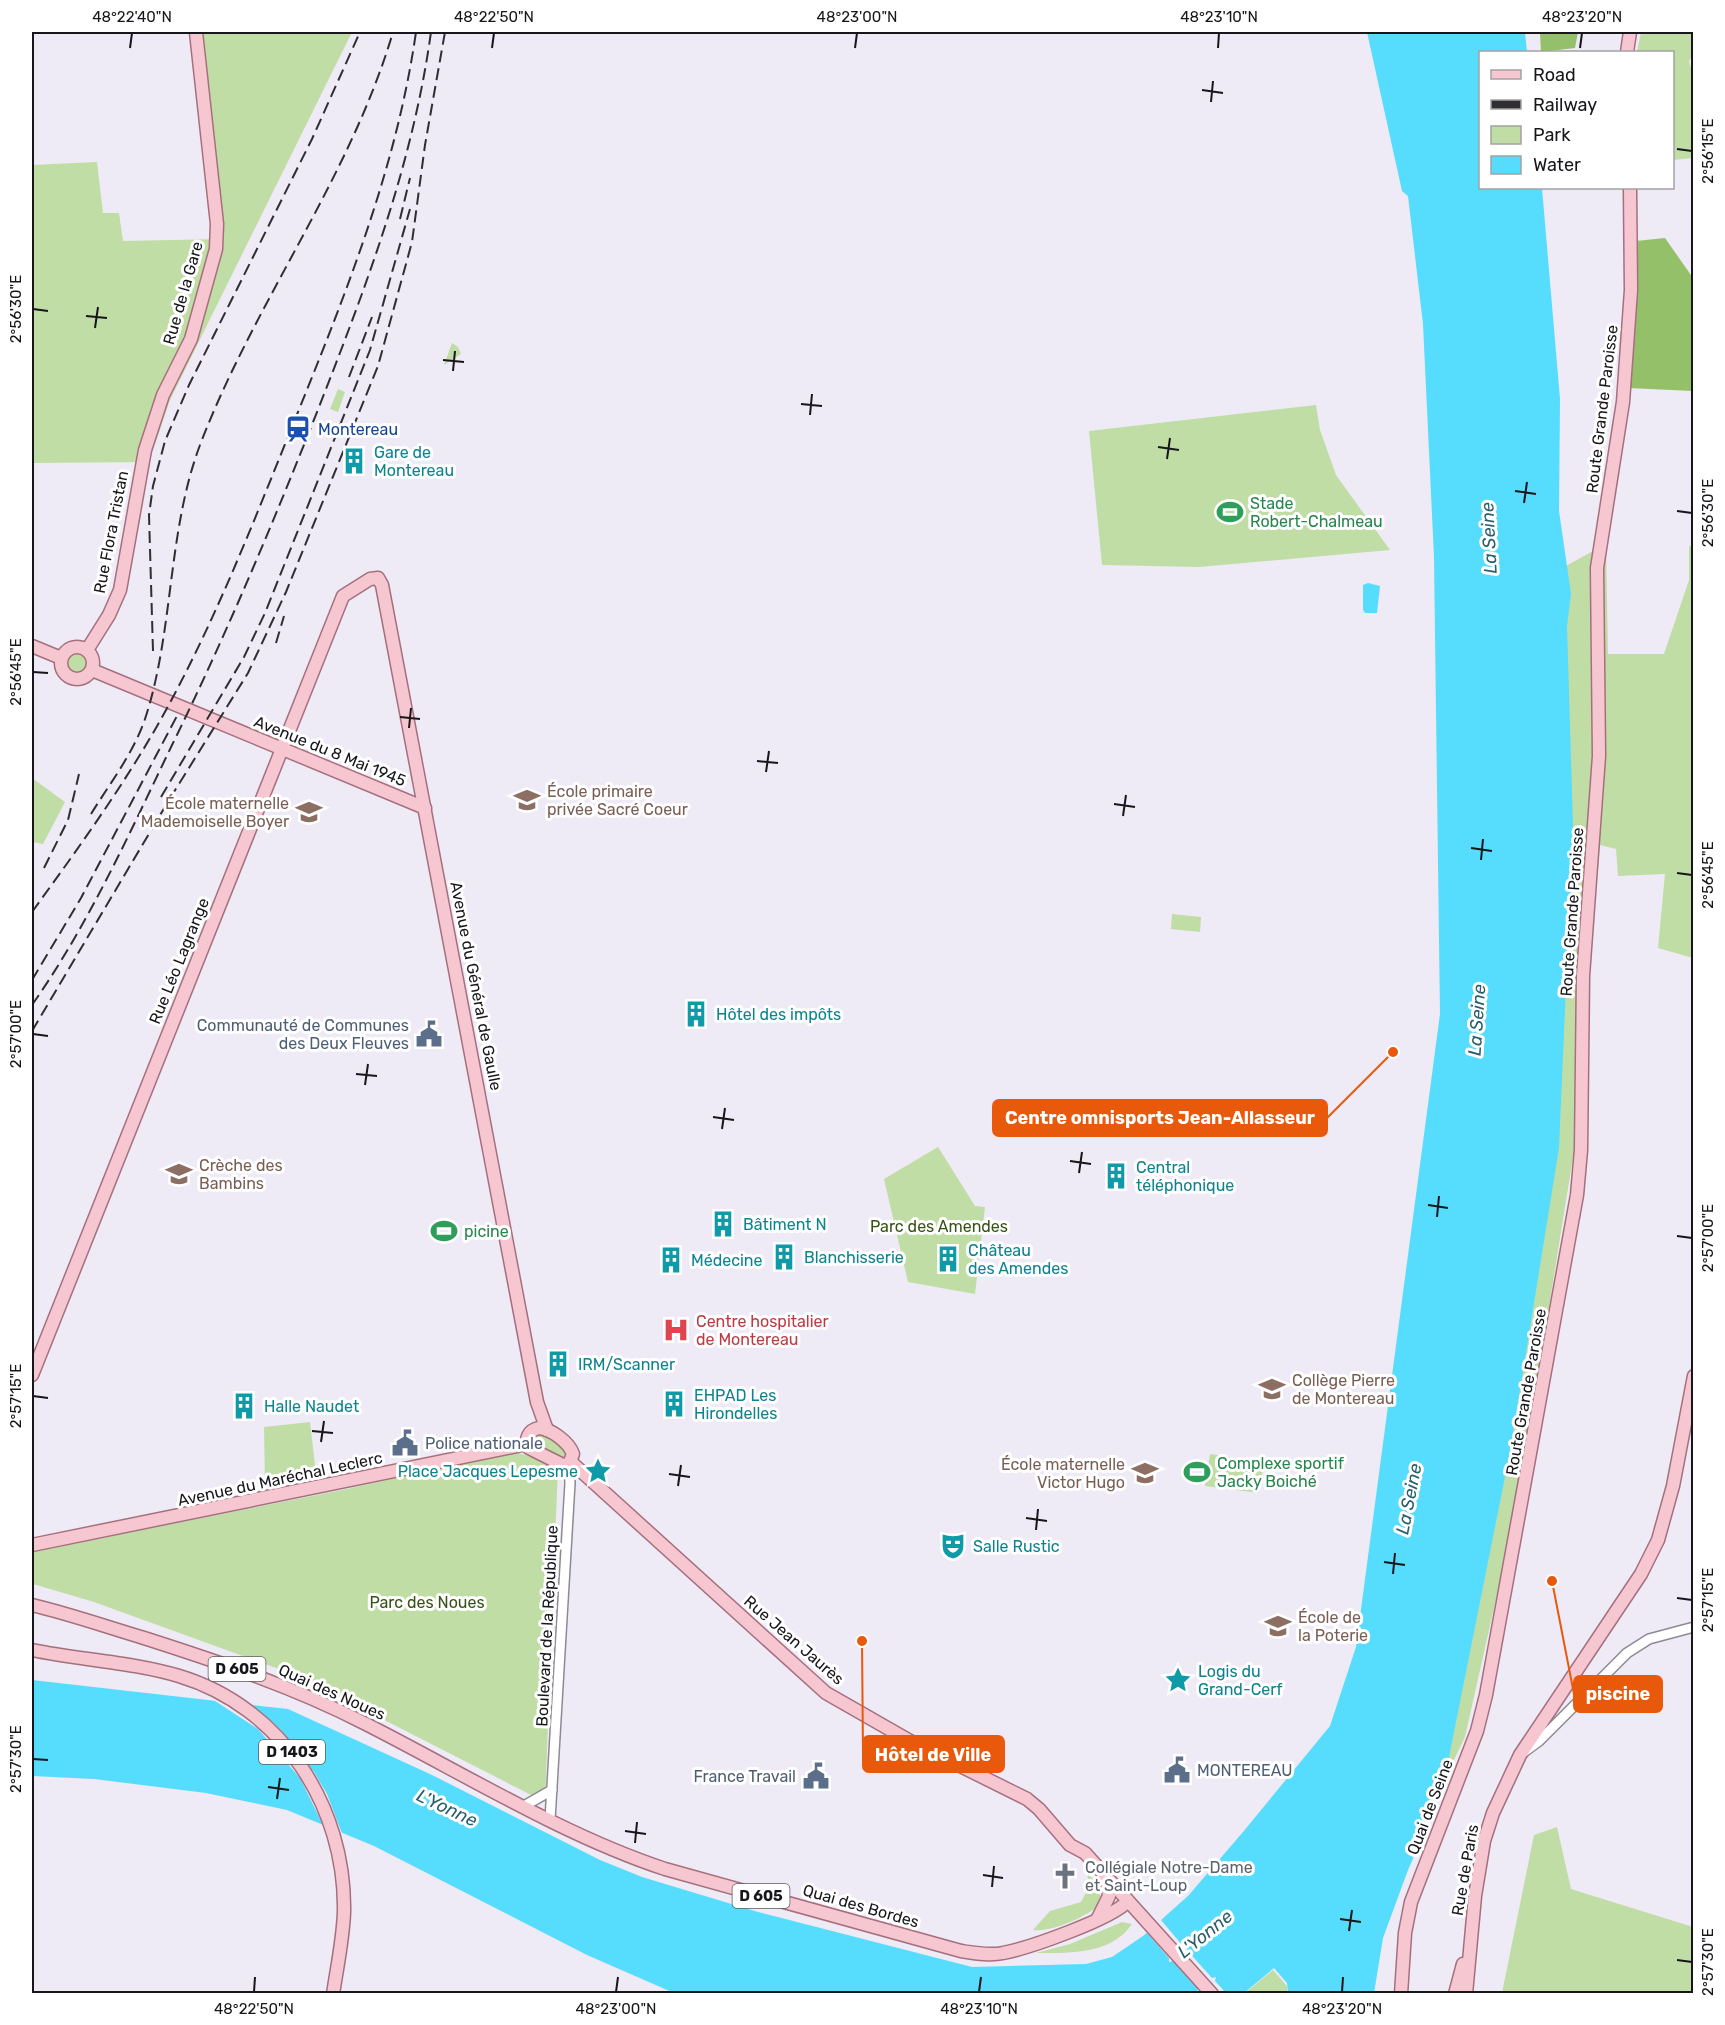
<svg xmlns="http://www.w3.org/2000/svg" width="1725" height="2025" viewBox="0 0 1725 2025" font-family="Rubik,sans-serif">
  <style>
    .green { fill: #c0dda6 }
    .forest { fill: #94c06a }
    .water { fill: #56dcfd }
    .pier { fill: #eeeaf6 }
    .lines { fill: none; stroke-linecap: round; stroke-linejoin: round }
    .minor-casing { stroke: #8e8a95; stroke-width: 12 }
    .major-casing { stroke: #a5707d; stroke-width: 15 }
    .minor { stroke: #fff; stroke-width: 9 }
    .major { stroke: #f7c7d1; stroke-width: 12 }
    .rail { stroke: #302e33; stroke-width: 2; stroke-dasharray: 12 6; stroke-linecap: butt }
    .ticks { fill: none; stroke: #17161a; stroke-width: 2 }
    .labels { text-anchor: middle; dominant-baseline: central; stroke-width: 6; stroke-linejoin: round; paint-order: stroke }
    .shield { fill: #fff; stroke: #5d5c5f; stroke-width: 1.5 }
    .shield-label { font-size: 15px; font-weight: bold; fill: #17161a }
    .street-label { font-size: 16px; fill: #17161a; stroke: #fff }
    .transit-label { font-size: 16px; fill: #164399; stroke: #fff; text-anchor: start }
    .culture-label { font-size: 16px; fill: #0d838f; stroke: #fff; text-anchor: start }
    .leisure-label { font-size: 16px; fill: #27864d; stroke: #fff; text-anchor: start }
    .education-label { font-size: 16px; fill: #785e54; stroke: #fff; text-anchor: start }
    .service-label { font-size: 16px; fill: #4e5e75; stroke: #fff; text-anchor: end }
    .park-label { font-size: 16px; fill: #365216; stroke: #fff }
    .health-label { font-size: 16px; fill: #be3a42; stroke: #fff; text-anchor: start }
    .worship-label { font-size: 16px; fill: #5b616d; stroke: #fff; text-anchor: start }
    .water-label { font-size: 18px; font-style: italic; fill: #285e6d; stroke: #fff }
    .leader { fill: none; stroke: #e8590c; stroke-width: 2 }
    .callout-dot { fill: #e8590c; stroke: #fff; stroke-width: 2 }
    .callout { fill: #e8590c; stroke: #e8590c; stroke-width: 2 }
    .callout-label { font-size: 18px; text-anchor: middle; font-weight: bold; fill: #fff }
    .neatline { fill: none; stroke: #17161a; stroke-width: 2 }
    .ticks-label { font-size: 15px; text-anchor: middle; fill: #17161a }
  </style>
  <rect width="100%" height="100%" fill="#eeeaf6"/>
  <g class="green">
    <polygon points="201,32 352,32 170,400 149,462 32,463 32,165 97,162 103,213 119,213 123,241 222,239"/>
    <polygon points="1641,32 1693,32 1693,53 1689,62 1694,76 1693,158 1673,160 1672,52 1637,52"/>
    <polygon points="452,343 458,347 461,354 444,365"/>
    <polygon points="338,389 345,392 338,412 330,409"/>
    <polygon points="1316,405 1320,430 1336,475 1390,550 1199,567 1102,565 1089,431"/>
    <polygon points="1606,544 1608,654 1664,654 1689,580 1689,546 1693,546 1693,958 1658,948 1665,874 1618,876 1616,849 1600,845 1574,1151 1546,1325 1502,1572 1465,1737 1440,1789 1562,568"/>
    <circle cx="78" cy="663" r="11"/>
    <polygon points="32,778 65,802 43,844 32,842"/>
    <polygon points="1172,914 1201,917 1200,932 1171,929"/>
    <polygon points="938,1147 975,1206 985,1207 975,1294 908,1282 884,1179"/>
    <polygon points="310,1422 316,1474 265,1484 264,1427"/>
    <polygon points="543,1432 564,1446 568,1453 565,1459 563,1460 535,1446 532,1442 534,1435"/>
    <polygon points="515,1452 558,1465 545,1802 298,1676 94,1602 33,1584 32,1580 32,1552 342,1490"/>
    <polygon points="1210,1454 1264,1462 1259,1493 1205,1486"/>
    <polygon points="1557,1827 1571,1889 1693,1927 1693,1993 1502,1993 1534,1835"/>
    <path d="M1087,1873L1100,1886L1101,1905C1083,1917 1055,1932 1033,1930L1050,1911L1081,1902L1089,1887Z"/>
    <path d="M1122,1922L1132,1924C1111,1955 1069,1953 1036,1953L1070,1944Z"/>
    <polygon points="1273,1970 1287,1986 1287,1993 1245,1993"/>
  </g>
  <g class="forest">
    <polygon points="1540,32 1578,32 1575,48 1541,52"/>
    <polygon points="1665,238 1693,278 1693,391 1628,388 1636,241"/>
  </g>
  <g class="water">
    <polygon points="1367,32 1525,32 1527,52 1480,52 1480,188 1542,188 1560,399 1559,511 1571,594 1567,626 1573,825 1559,1148 1510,1452 1442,1792 1408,1870 1383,1938 1374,1993 1288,1993 1287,1983 1274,1968 1243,1994 674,1993 587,1955 374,1846 287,1810 206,1793 94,1779 32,1776 32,1680 288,1709 432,1775 600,1860 642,1877 758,1912 972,1967 1086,1964 1112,1957 1143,1936 1188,1896 1243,1832 1330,1726 1356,1647 1440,1014 1434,557 1423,324 1408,196 1402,191"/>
    <polygon points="1368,583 1380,586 1377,613 1365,613 1363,610 1363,585"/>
  </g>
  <g class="pier">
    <polygon points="209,1697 247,1701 281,1730 314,1772 327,1794 343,1836 325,1829 300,1778 258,1729"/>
    <polygon points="1163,1914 1165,1916 1161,1920 1183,1946 1188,1945 1187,1950 1212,1978 1216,1977 1215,1981 1226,1993 1197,1993 1198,1989 1173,1961 1169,1962 1169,1958 1147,1933 1142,1936 1141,1934"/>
  </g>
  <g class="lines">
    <g class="minor-casing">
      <g id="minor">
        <polyline points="1524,1752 1539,1741 1627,1653 1649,1639 1694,1627"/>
        <polyline points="524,1806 552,1790"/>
        <polyline points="550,1820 570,1483 569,1464"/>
      </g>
    </g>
    <g class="major-casing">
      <g id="major">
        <polyline points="1627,52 1630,32"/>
        <polyline points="32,646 61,658"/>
        <circle cx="77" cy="663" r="16"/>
        <polyline points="87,650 109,615 120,590 145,450 163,395 191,339 216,249 217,224 196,32"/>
        <polyline points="92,670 425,808"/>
        <polyline points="32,1375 343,596 370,579 378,578 382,585 537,1402 547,1430"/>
        <path d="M539,1428C551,1429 569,1442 573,1454L569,1464L563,1465L529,1448C524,1439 529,1430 539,1428Z"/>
        <polyline points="571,1462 826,1693 910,1741 1027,1799 1039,1809 1070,1845 1085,1853 1212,1994"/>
        <polyline points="32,1545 527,1444"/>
        <path d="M32,1605C70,1614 107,1627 144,1638C219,1662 294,1687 364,1723C461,1772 562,1835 665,1869L961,1951C974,1953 990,1956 1003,1953C1029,1948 1112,1919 1128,1901"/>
        <path d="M32,1650C80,1660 132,1662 179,1676C282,1707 346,1807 344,1912C343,1940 337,1967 333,1994"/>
        <polyline points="1098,1918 1109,1896 1107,1880"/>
        <polyline points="1401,1994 1405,1933 1411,1902 1477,1731 1486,1695 1577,1195 1581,1150 1583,976 1599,756 1597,568 1623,402 1631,290 1630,188"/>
        <polyline points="1455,1994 1463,1964"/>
        <polyline points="1466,1994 1475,1896 1484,1841 1493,1813 1520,1755 1641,1574 1658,1540 1673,1486 1694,1376"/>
      </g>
    </g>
    <use href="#minor" class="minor"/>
    <use href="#major" class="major"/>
    <g class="rail">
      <polyline points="400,219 410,178"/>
      <polyline points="349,377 372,317"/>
      <polyline points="276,643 284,616"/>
      <polyline points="153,651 149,515 153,486 165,441 189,385 312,139 360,32"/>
      <polyline points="161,797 244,657 265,613 370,350 410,209"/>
      <path d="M91,814C110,783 133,754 145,719C174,631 167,533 200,445C254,303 350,178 393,32"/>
      <polyline points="44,868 68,820 79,774"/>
      <polyline points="32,885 32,884"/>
      <path d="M32,912C82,843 133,773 173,697C222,605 259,508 298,412C348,288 397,165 416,32"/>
      <polyline points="32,980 81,898 178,714"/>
      <path d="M32,1005C89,924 130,832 173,743C227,633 274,521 319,407C367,284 413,163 431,32"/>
      <polyline points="32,1031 169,800 248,673 286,592 378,366 412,242 425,145 445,32"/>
    </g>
  </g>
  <path class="ticks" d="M130,48L132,33M492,48L494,33M855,48L857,33M1218,48L1219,33M1580,48L1582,33M1202,90L1223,93M1211,102L1213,81M1677,149L1692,151M33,309L48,311M86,316L107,318M95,328L98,307M443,360L464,362M453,371L455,351M801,404L822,406M810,415L812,394M1158,447L1179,450M1167,459L1170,438M1515,491L1536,494M1524,503L1527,482M1677,511L1692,513M33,672L48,673M400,717L420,719M409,728L411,708M757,761L778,763M766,772L769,751M1114,804L1135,807M1123,816L1126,795M1471,848L1492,851M1481,860L1483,839M1677,873L1692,875M33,1034L48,1036M356,1074L377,1076M365,1085L368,1064M713,1117L734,1120M722,1129L725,1108M1070,1161L1091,1164M1079,1173L1082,1152M1428,1205L1448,1208M1437,1217L1439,1196M1677,1236L1692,1238M33,1396L48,1398M312,1431L333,1433M321,1442L324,1421M669,1474L690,1477M678,1486L681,1465M1026,1518L1047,1521M1036,1530L1038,1509M1384,1562L1405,1565M1393,1574L1395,1553M1677,1598L1692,1600M33,1759L48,1760M268,1787L289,1790M277,1799L280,1778M625,1831L646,1834M635,1843L637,1822M983,1875L1003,1878M992,1887L994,1866M1340,1919L1361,1922M1349,1931L1352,1910M1677,1960L1692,1962M254,1992L255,1977M616,1992L618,1977M979,1992L981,1977M1342,1992L1343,1977"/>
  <defs>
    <g id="station-bare" transform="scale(2.07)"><path d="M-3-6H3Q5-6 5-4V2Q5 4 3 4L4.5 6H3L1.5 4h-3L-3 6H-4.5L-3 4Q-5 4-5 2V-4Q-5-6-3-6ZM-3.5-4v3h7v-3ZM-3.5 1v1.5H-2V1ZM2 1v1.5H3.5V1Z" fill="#1a4fb4" stroke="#fff" stroke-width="2.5" paint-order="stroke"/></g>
    <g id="building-bare" transform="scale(2.07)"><path d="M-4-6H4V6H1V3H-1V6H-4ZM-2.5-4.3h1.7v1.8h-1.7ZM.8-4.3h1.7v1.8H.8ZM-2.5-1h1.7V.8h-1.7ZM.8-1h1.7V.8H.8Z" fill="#0f9aa8" stroke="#fff" stroke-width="2.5" paint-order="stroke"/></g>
    <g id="stadium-bare" transform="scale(2.07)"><path d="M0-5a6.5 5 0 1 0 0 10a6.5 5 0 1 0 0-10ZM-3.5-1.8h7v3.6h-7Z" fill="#2e9e5b" stroke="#fff" stroke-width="2.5" paint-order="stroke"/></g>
    <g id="school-bare" transform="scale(2.07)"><path d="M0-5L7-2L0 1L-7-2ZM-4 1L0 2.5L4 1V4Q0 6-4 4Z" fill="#8d6e63" stroke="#fff" stroke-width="2.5" paint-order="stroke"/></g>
    <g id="civic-bare" transform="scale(2.07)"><path d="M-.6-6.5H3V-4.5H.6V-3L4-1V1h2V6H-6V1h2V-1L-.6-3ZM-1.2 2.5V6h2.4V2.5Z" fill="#5c6f8a" stroke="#fff" stroke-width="2.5" paint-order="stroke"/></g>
    <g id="hospital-bare" transform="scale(2.07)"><path d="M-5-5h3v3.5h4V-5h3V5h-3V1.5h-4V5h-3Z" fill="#e0444e" stroke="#fff" stroke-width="2.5" paint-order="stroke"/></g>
    <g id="sight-bare" transform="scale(2.07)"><path d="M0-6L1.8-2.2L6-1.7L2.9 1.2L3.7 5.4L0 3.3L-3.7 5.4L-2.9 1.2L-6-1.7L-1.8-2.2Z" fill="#0f9aa8" stroke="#fff" stroke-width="2.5" paint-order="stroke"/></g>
    <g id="theatre-bare" transform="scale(2.07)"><path d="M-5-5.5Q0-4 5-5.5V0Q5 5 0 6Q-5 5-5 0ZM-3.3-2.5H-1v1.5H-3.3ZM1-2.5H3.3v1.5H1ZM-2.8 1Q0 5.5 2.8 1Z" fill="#0f9aa8" stroke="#fff" stroke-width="2.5" paint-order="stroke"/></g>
    <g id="church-bare" transform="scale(2.07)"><path d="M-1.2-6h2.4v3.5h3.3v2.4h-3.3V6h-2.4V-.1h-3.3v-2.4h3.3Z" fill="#6b7280" stroke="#fff" stroke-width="2.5" paint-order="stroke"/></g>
  </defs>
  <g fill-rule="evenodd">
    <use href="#station-bare" x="298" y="429"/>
    <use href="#building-bare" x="354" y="461"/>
    <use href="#stadium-bare" x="1230" y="512"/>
    <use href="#school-bare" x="527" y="800"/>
    <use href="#school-bare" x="309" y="812"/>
    <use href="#building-bare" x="696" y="1014"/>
    <use href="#civic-bare" x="429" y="1034"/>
    <use href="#school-bare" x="179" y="1174"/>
    <use href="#building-bare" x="1116" y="1176"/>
    <use href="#building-bare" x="723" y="1224"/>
    <use href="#stadium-bare" x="444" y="1231"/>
    <use href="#building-bare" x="784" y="1257"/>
    <use href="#building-bare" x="948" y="1259"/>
    <use href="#building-bare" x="671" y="1260"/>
    <use href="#hospital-bare" x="676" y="1330"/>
    <use href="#building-bare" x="558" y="1364"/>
    <use href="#school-bare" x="1272" y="1389"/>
    <use href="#building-bare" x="674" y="1404"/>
    <use href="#building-bare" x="244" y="1406"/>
    <use href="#civic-bare" x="405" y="1443"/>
    <use href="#sight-bare" x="598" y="1471"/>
    <use href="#stadium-bare" x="1197" y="1472"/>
    <use href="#school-bare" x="1145" y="1473"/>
    <use href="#theatre-bare" x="953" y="1546"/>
    <use href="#school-bare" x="1278" y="1626"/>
    <use href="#sight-bare" x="1178" y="1680"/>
    <use href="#civic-bare" x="1177" y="1770"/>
    <use href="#civic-bare" x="816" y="1776"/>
    <use href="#church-bare" x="1065" y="1876"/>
  </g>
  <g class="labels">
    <g class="shield">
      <rect x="208.5" y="1657" width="57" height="24" rx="4.5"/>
      <rect x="259" y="1740" width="66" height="24" rx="4.5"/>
      <rect x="732.5" y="1884" width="57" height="24" rx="4.5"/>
    </g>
    <g class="shield-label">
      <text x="237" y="1669">D 605</text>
      <text x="292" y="1752">D 1403</text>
      <text x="761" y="1896">D 605</text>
    </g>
    <g class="street-label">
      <text transform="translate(183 293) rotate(-74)">Rue de la Gare</text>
      <text transform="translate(1602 409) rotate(-83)">Route Grande Paroisse</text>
      <text transform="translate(111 532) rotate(-79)">Rue Flora Tristan</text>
      <text transform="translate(330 751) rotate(22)">Avenue du 8 Mai 1945</text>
      <text transform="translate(1572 912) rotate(-86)">Route Grande Paroisse</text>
      <text transform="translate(179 961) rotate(-68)">Rue Léo Lagrange</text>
      <text transform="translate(476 986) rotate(79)">Avenue du Général de Gaulle</text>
      <text transform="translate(1526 1392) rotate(-80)">Route Grande Paroisse</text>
      <text transform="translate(280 1479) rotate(-12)">Avenue du Maréchal Leclerc</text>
      <text transform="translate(547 1626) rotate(-87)">Boulevard de la République</text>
      <text transform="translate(794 1640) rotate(41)">Rue Jean Jaurès</text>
      <text transform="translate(332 1692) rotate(24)">Quai des Noues</text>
      <text transform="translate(1430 1807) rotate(-69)">Quai de Seine</text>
      <text transform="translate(1465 1870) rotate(-80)">Rue de Paris</text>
      <text transform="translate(861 1906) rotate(16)">Quai des Bordes</text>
    </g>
    <g class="transit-label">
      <text x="318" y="429">Montereau</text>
    </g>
    <g class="culture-label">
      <text x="374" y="452">Gare de<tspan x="374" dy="18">Montereau</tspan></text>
      <text x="716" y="1014">Hôtel des impôts</text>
      <text x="1136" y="1167">Central<tspan x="1136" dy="18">téléphonique</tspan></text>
      <text x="743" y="1224">Bâtiment N</text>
      <text x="968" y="1250">Château<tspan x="968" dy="18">des Amendes</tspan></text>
      <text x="804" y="1257">Blanchisserie</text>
      <text x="691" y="1260">Médecine</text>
      <text x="578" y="1364">IRM/Scanner</text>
      <text x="694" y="1395">EHPAD Les<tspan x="694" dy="18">Hirondelles</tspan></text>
      <text x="264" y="1406">Halle Naudet</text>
      <text x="578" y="1471" text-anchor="end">Place Jacques Lepesme</text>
      <text x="973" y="1546">Salle Rustic</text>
      <text x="1198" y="1671">Logis du<tspan x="1198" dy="18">Grand-Cerf</tspan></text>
    </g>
    <g class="leisure-label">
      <text x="1250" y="503">Stade<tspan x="1250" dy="18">Robert-Chalmeau</tspan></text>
      <text x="464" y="1231">picine</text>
      <text x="1217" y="1463">Complexe sportif<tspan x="1217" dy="18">Jacky Boiché</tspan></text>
    </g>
    <g class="education-label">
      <text x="547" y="791">École primaire<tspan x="547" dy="18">privée Sacré Coeur</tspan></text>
      <text x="289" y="803" text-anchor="end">École maternelle<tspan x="289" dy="18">Mademoiselle Boyer</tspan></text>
      <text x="199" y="1165">Crèche des<tspan x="199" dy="18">Bambins</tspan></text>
      <text x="1292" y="1380">Collège Pierre<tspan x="1292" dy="18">de Montereau</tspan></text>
      <text x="1125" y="1464" text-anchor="end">École maternelle<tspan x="1125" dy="18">Victor Hugo</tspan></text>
      <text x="1298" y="1617">École de<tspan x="1298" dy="18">la Poterie</tspan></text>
    </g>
    <g class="service-label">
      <text x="409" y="1025">Communauté de Communes<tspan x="409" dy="18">des Deux Fleuves</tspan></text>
      <text x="425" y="1443" text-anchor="start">Police nationale</text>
      <text x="1197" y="1770" text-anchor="start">MONTEREAU</text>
      <text x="796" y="1776">France Travail</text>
    </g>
    <g class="park-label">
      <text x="939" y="1226">Parc des Amendes</text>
      <text x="427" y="1602">Parc des Noues</text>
    </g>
    <g class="health-label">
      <text x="696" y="1321">Centre hospitalier<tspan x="696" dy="18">de Montereau</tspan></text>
    </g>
    <g class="worship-label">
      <text x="1085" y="1867">Collégiale Notre-Dame<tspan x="1085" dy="18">et Saint-Loup</tspan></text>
    </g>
    <g class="water-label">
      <text transform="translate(1489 538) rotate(-93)">La Seine</text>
      <text transform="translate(1477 1020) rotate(-86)">La Seine</text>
      <text transform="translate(1409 1499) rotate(-79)">La Seine</text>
      <text transform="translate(447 1808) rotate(25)">L'Yonne</text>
      <text transform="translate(1205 1934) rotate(-39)">L'Yonne</text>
    </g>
  </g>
  <path class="leader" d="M1393 1052L1327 1118M1552 1581L1574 1694M862 1641L863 1754"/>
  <g class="callout-dot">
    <circle cx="1393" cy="1052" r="6"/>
    <circle cx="1552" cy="1581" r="6"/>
    <circle cx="862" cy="1641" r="6"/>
  </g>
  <g class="callout">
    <rect x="993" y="1100" width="334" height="36" rx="6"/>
    <rect x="1574" y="1676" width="88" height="36" rx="6"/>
    <rect x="863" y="1736" width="141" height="36" rx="6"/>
  </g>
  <g class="callout-label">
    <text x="1160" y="1124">Centre omnisports Jean-Allasseur</text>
    <text x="1618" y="1700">piscine</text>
    <text x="933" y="1761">Hôtel de Ville</text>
  </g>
  <rect width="1725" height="2025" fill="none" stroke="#ffffff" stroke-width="66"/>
  <rect x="1479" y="51" width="195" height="138" fill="#ffffff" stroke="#a2a2a3" stroke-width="1.5"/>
  <rect x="1491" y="70" width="30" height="9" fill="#f7c7d1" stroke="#a2a2a3" stroke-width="1.5"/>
  <text x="1533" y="81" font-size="18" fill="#17161a">Road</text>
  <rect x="1491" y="100" width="30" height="9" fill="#302e33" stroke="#a2a2a3" stroke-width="1.5"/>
  <text x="1533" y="111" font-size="18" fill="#17161a">Railway</text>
  <rect x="1491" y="126" width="30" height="18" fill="#c0dda6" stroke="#a2a2a3" stroke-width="1.5"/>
  <text x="1533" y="141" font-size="18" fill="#17161a">Park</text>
  <rect x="1491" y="156" width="30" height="18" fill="#56dcfd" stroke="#a2a2a3" stroke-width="1.5"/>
  <text x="1533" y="171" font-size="18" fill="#17161a">Water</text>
  <rect x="33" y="33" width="1659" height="1959" class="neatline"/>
  <g class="ticks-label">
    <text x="132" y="22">48°22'40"N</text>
    <text x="494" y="22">48°22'50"N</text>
    <text x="857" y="22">48°23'00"N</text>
    <text x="1219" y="22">48°23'10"N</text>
    <text x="1582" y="22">48°23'20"N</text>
    <text transform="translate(1708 151) rotate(-90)" y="5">2°56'15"E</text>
    <text transform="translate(16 309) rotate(-90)" y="5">2°56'30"E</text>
    <text transform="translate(1708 513) rotate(-90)" y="5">2°56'30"E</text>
    <text transform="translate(16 672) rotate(-90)" y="5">2°56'45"E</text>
    <text transform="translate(1708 875) rotate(-90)" y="5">2°56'45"E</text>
    <text transform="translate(16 1034) rotate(-90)" y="5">2°57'00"E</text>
    <text transform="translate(1708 1238) rotate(-90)" y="5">2°57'00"E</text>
    <text transform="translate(16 1396) rotate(-90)" y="5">2°57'15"E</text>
    <text transform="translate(1708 1600) rotate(-90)" y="5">2°57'15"E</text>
    <text transform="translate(16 1759) rotate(-90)" y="5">2°57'30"E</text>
    <text transform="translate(1708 1962) rotate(-90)" y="5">2°57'30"E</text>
    <text x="254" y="2014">48°22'50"N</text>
    <text x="616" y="2014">48°23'00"N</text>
    <text x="979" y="2014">48°23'10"N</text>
    <text x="1342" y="2014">48°23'20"N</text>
  </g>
</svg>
